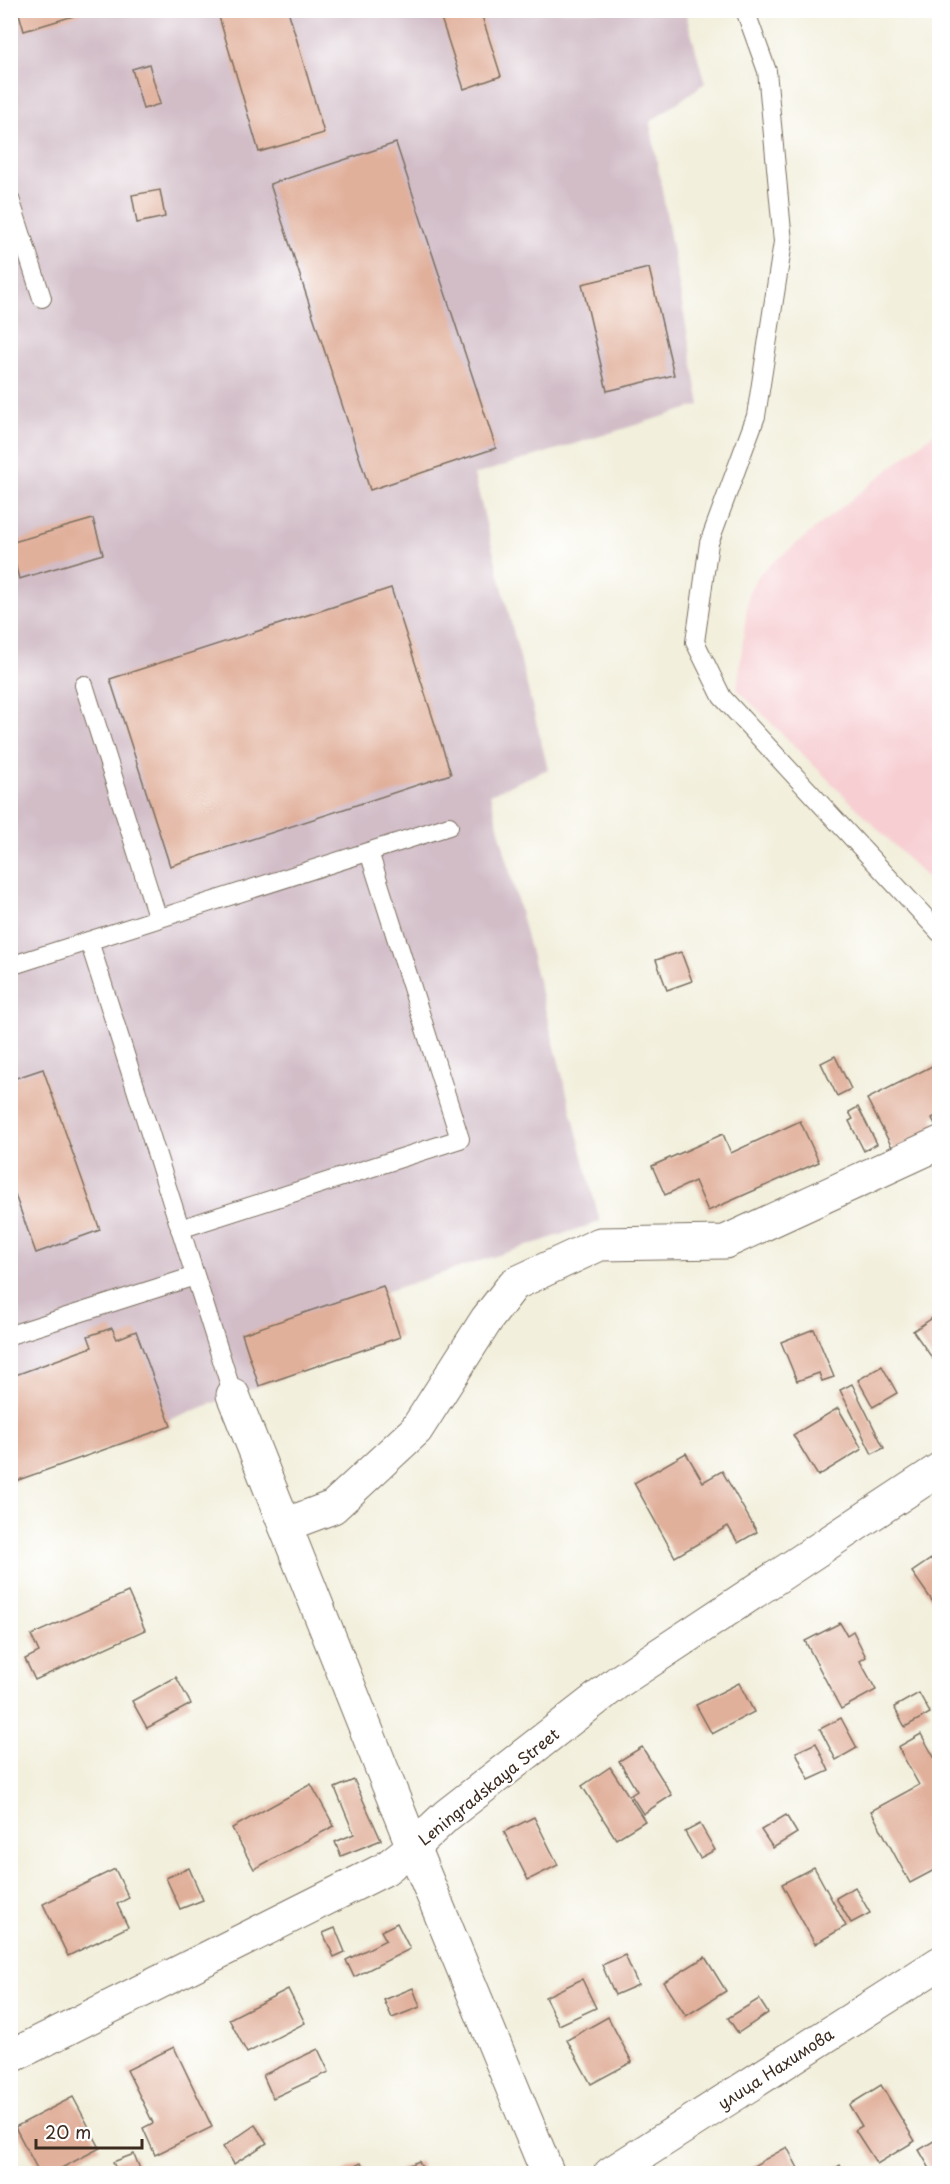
<svg xmlns="http://www.w3.org/2000/svg" width="950" height="2184" viewBox="0 0 950 2184" font-family="'Playpen Sans',sans-serif">
  <style>
    .built { fill: #f7cfd3 }
    .industrial { fill: #d2bdc7 }
    .building { fill: #e1b09b }
    .lines { fill: none; stroke-linecap: round; stroke-linejoin: round }
    .lane-casing { stroke: #7b6f60; stroke-width: 20 }
    .street-casing { stroke: #7b6f60; stroke-width: 35 }
    .lane { stroke: #fff; stroke-width: 18 }
    .street { stroke: #fff; stroke-width: 33 }
    .labels { text-anchor: middle; dominant-baseline: central; stroke-width: 4.5; stroke-linejoin: round; paint-order: stroke }
    .street-label { font-size: 16px; fill: #3b2a1e; stroke: #fff }
  </style>
  <rect width="100%" height="100%" fill="#fff"/>
  <filter id="ink" filterUnits="userSpaceOnUse"><feTurbulence type="fractalNoise" baseFrequency=".0167" numOctaves="2"/><feDisplacementMap in="SourceGraphic" scale="12" xChannelSelector="R" yChannelSelector="G"/><feConvolveMatrix kernelMatrix="1 2 1 2 8 2 1 2 1" color-interpolation-filters="sRGB"/></filter>
  <filter id="wash" filterUnits="userSpaceOnUse"><feTurbulence type="fractalNoise" baseFrequency=".008" numOctaves="4" result="noise"/><feDisplacementMap in="SourceGraphic" scale="24" xChannelSelector="R" yChannelSelector="G"/><feGaussianBlur stdDeviation="1.35" result="paint"/><feColorMatrix in="noise" values="0 0 0 0 0 0 0 0 0 0 0 0 0 0 0 0 0 1.4 0 .05"/><feComposite in="paint" operator="in"/></filter>
  <g filter="url(#wash)">
    <rect width="100%" height="100%" fill="#f2efdc"/>
    <polygon class="built" points="939,429 939,890 737,689 749,591 761,572"/>
    <polygon class="industrial" points="11,11 685,11 705,83 650,122 700,405 474,475 548,769 490,794 600,1222 385,1292 400,1337 259,1386 168,1420 171,1426 11,1483"/>
    <g id="blocks">
      <g class="building">
        <polygon points="18,10 90,10 90,11 24,31"/>
        <polygon points="217,10 288,10 324,133 259,152"/>
        <polygon points="443,10 480,10 501,76 464,89 439,12"/>
        <polygon points="149,64 160,104 143,109 132,69"/>
        <polygon points="396,143 496,448 370,490 270,184"/>
        <polygon points="160,190 165,217 137,223 132,195"/>
        <polygon points="649,268 674,375 607,391 582,284"/>
        <polygon points="93,519 103,554 19,579 10,543"/>
        <polygon points="391,588 451,774 170,866 110,679"/>
        <polygon points="681,952 692,981 667,990 656,960"/>
        <polygon points="835,1056 851,1089 837,1096 821,1063"/>
        <polygon points="940,1062 940,1114 932,1118 937,1128 894,1151 867,1099"/>
        <polygon points="43,1069 100,1230 36,1253 10,1181 10,1080"/>
        <polygon points="858,1107 877,1144 864,1151 849,1121 853,1119 849,1112"/>
        <polygon points="800,1121 819,1162 708,1211 695,1181 665,1195 652,1166 723,1134 731,1153"/>
        <polygon points="383,1286 400,1337 259,1386 242,1334"/>
        <polygon points="940,1313 940,1369 913,1331"/>
        <polygon points="112,1328 117,1339 136,1331 171,1426 10,1483 10,1377 92,1347 88,1336"/>
        <polygon points="814,1329 834,1377 822,1381 819,1373 797,1381 781,1342"/>
        <polygon points="882,1366 897,1393 873,1407 858,1380"/>
        <polygon points="852,1384 884,1448 872,1454 840,1390"/>
        <polygon points="838,1408 862,1449 818,1476 793,1435"/>
        <polygon points="686,1453 703,1482 722,1471 757,1532 738,1543 728,1526 675,1557 634,1483"/>
        <polygon points="940,1553 940,1612 912,1572"/>
        <polygon points="128,1592 145,1630 35,1680 25,1659 39,1652 31,1635"/>
        <polygon points="840,1623 847,1635 853,1631 866,1657 860,1661 876,1690 841,1709 805,1641"/>
        <polygon points="176,1677 191,1704 147,1728 132,1701"/>
        <polygon points="739,1683 754,1712 712,1734 696,1705"/>
        <polygon points="919,1693 930,1713 905,1727 894,1707"/>
        <polygon points="841,1718 857,1748 836,1760 820,1729"/>
        <polygon points="921,1734 940,1768 940,1867 910,1883 871,1811 919,1785 898,1747"/>
        <polygon points="816,1743 829,1771 809,1780 796,1752"/>
        <polygon points="642,1747 672,1795 643,1814 631,1795 637,1791 619,1761"/>
        <polygon points="610,1767 645,1821 616,1839 582,1786"/>
        <polygon points="354,1780 381,1840 341,1856 335,1842 354,1834 335,1788"/>
        <polygon points="311,1784 334,1826 254,1869 232,1828"/>
        <polygon points="786,1815 797,1833 773,1848 761,1830"/>
        <polygon points="534,1817 558,1865 528,1880 504,1832"/>
        <polygon points="700,1824 715,1850 700,1858 685,1832"/>
        <polygon points="814,1867 846,1926 815,1944 782,1884"/>
        <polygon points="189,1868 203,1900 180,1909 166,1878"/>
        <polygon points="115,1869 129,1898 117,1904 128,1927 68,1956 43,1904"/>
        <polygon points="855,1887 870,1913 851,1923 836,1898"/>
        <polygon points="397,1923 410,1949 354,1977 346,1960 386,1940 381,1931"/>
        <polygon points="335,1928 345,1952 334,1957 323,1933"/>
        <polygon points="625,1955 638,1985 615,1995 602,1965"/>
        <polygon points="705,1957 726,1991 686,2016 664,1982"/>
        <polygon points="582,1979 596,2008 559,2025 545,1997"/>
        <polygon points="413,1988 420,2007 392,2018 384,2000"/>
        <polygon points="288,1989 305,2023 247,2053 229,2019"/>
        <polygon points="759,1999 768,2013 738,2033 728,2018"/>
        <polygon points="608,2017 632,2062 591,2084 567,2040"/>
        <polygon points="174,2047 212,2127 155,2155 143,2128 153,2123 127,2070"/>
        <polygon points="318,2049 329,2072 273,2098 263,2075"/>
        <polygon points="881,2085 915,2141 877,2164 855,2130 862,2126 849,2105"/>
        <polygon points="73,2097 100,2148 50,2174 40,2174 15,2127"/>
        <polygon points="255,2125 267,2143 234,2164 223,2147"/>
        <polygon points="940,2137 940,2174 933,2174 919,2150"/>
        <polygon points="787,2147 801,2174 739,2174"/>
        <polygon points="134,2154 142,2174 118,2174 113,2162"/>
        <polygon points="419,2161 425,2174 400,2174 399,2170"/>
        <polygon points="361,2163 366,2174 340,2174"/>
        <polygon points="840,2165 845,2174 826,2174"/>
      </g>
    </g>
  </g>
  <g filter="url(#ink)">
    <use href="#blocks" fill-opacity="0" stroke="#7b6f60" stroke-width="1.5"/>
    <g class="lines">
      <g class="lane-casing">
        <g id="lane">
          <polyline points="745,10 767,71 783,242 756,416 709,543 695,642 722,697 940,933"/>
          <polyline points="10,199 42,298"/>
          <polyline points="84,685 158,919"/>
          <polyline points="89,941 233,1395"/>
          <polyline points="10,966 449,826"/>
          <polyline points="180,1229 460,1139 369,852"/>
          <polyline points="10,1335 195,1276"/>
        </g>
      </g>
      <g class="street-casing">
        <g id="street">
          <polyline points="233,1395 413,1847 548,2174"/>
          <polyline points="285,1525 333,1507 416,1430 487,1319 514,1284 600,1244 725,1242 940,1143"/>
          <polyline points="10,2057 385,1869 413,1847 447,1815 618,1682 940,1469"/>
          <polyline points="610,2174 940,1963"/>
        </g>
      </g>
      <use href="#lane" class="lane"/>
      <use href="#street" class="street"/>
    </g>
  </g>
  <g class="labels">
    <g class="street-label">
      <text transform="translate(488 1786) rotate(-39)">Leningradskaya Street</text>
      <text transform="translate(775 2068) rotate(-33)">улица Нахимова</text>
    </g>
  </g>
  <rect width="950" height="2184" fill="none" stroke="#fff" stroke-width="36"/>
  <path d="M36 2139v9h106v-9" fill="none" stroke="#3b2a1e" stroke-width="3"/>
  <text x="45" y="2139" font-size="18" fill="#3b2a1e" stroke="#ffffff" stroke-width="4.5" paint-order="stroke">20 m</text>
</svg>
